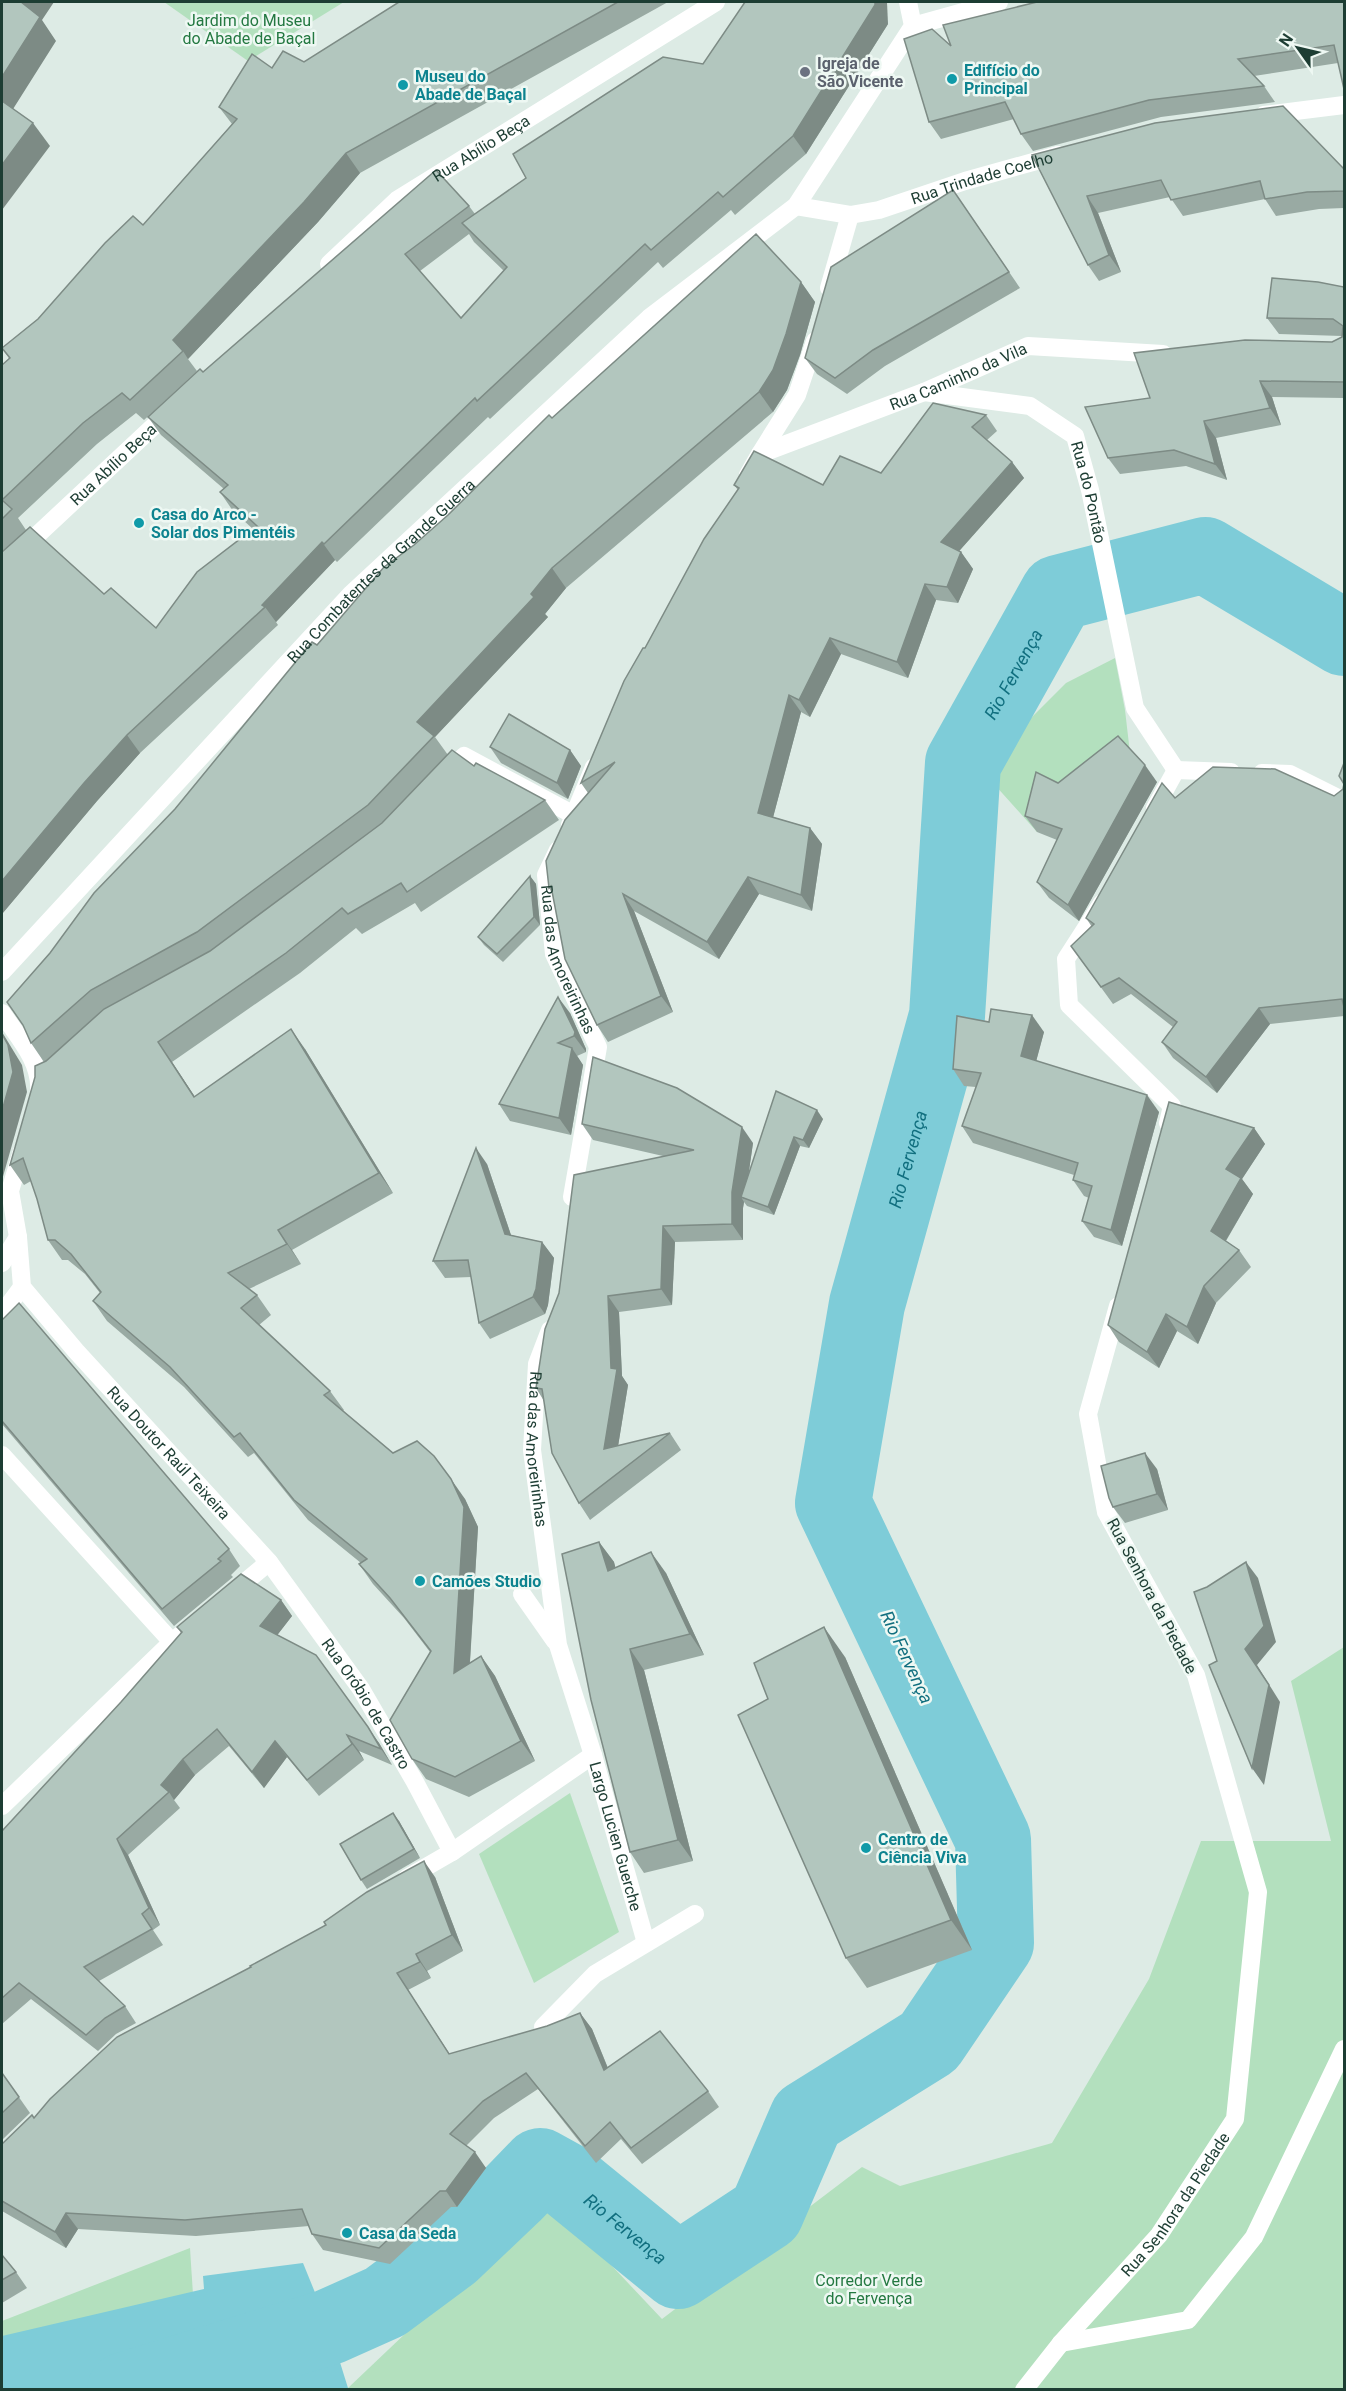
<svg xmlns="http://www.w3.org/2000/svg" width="1346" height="2391" viewBox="0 0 1346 2391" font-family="Roboto,sans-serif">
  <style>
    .green { fill: #b3e0be }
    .water { fill: #7eccd8 }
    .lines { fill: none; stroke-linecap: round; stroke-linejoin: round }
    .river { stroke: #7eccd8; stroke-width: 76 }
    .lane { stroke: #fff; stroke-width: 18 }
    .street { stroke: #fff; stroke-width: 18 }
    .wall { fill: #99aaa3; fill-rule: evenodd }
    .shaded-wall { fill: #7d8b85 }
    .building { fill: #b2c6be; stroke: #7d8b85; stroke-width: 1.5 }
    .worship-dot { fill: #6b7280; stroke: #eef8f3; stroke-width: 2 }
    .culture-dot { fill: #0f9aa8; stroke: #eef8f3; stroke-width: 2 }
    .labels { text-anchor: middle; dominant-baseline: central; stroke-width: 5; stroke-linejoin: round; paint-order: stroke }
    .park-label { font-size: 16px; fill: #237841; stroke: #eef8f3 }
    .worship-label { font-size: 16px; font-weight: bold; fill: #5b616d; stroke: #eef8f3; text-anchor: start }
    .culture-label { font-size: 16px; font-weight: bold; fill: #0d838f; stroke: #eef8f3; text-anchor: start }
    .street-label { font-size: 16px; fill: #1d3d33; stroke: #eef8f3 }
    .water-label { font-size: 18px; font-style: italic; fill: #116f7f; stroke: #eef8f3 }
  </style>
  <rect width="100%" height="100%" fill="#ddebe5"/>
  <g class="green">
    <polygon points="164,2 344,2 248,61"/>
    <polygon points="1115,658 1125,710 1130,753 1047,789 1037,832 994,784 1012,737 1066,683"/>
    <polygon points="1344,1647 1344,2389 344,2390 348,2388 548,2198 662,2319 862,2167 900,2186 1052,2143 1149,1979 1201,1841 1331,1841 1291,1681"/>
    <polygon points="570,1793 619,1932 534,1983 479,1854"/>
    <polygon points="190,2248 199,2389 2,2390 2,2321"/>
  </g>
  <g class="water">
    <polygon points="554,2144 682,2252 748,2203 771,2231 681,2301 564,2197 531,2191 529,2202 513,2194 505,2185"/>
    <polygon points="303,2263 329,2327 348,2388 2,2389 2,2336 204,2289 203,2276"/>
  </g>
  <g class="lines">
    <path class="river" id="s1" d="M125,2390L329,2327L385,2302L451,2253L513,2194L540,2166L569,2182L678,2271L766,2213L807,2118L929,2042L996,1943L993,1839L833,1503L867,1304L947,1016L963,763L1058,593L1205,555L1344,638"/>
    <g class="lane">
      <polyline points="829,288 850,215"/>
      <polyline points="760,454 797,395 815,341"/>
      <polyline points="2,1314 22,1287"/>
      <polyline points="1061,2343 1188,2320 1254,2237 1344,2049"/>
    </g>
    <g class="street">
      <polyline points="913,26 999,2"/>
      <polyline points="1264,115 1344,105"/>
      <path id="s2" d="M796,206L850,215L879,210L965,181L1058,155"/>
      <path id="s3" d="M329,264L397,200L716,2"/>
      <path id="s4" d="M924,392L1030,406L1075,436L1090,490L1135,708L1176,770"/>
      <path id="s5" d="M748,475L760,454L924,392L1028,346L1163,354"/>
      <path id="s6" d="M2,568L172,409"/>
      <polyline points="1176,770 1231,772"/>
      <polyline points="1262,773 1290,774 1344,801"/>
      <polyline points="445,775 464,756 574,815"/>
      <polyline points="1155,808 1176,770"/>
      <polyline points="570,825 594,767"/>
      <path id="s7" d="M558,850L546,875L554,954L598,1047L572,1197"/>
      <polyline points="1102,903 1066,959 1069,1005 1172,1106 1168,1123"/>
      <path id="s8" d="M2,972L351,594L649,318L796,206L913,26L908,2"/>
      <path d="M2,1013C17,1036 41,1061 39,1090"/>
      <path id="s9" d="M22,1151L10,1191L18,1237L22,1287L76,1351L269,1562L232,1593"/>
      <polyline points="2,1263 18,1237"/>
      <path id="s10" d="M550,1330L537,1364L532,1450L558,1645L593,1755L646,1943"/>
      <polyline points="2,1455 172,1642"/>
      <path id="s11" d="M269,1562L361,1689L415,1782L452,1852"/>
      <polyline points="522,1594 555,1641"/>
      <polyline points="2,1806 172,1642 194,1624"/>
      <polyline points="407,1878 452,1852 593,1755"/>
      <polyline points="543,2027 595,1974 695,1914"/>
      <path id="s12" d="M1024,2390L1061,2343L1159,2235L1235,2119L1258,1892L1196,1675L1106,1512L1088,1414L1118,1306"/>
    </g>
  </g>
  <g class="wall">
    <path d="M399,2H668L360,173L318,222L188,359L197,371L144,420L136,413L97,444L18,518L26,530L104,594L156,628L253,529L233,511L220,492L224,489L161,435L148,417L203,372L469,206L475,214L703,64L888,24L806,154L735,215L731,210L663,268L658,262L490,419L488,417L337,562L335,560L276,622L278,625L140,753L97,801L2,914V365L9,358L2,348L38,319L143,225L232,124L219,107L272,68L304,62ZM469,234L474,242L504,271L461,318L420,271Z"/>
    <polygon points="1344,2 1338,63 1254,76 1264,86 1275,102 1161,117 1033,151 1021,134 1014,119 941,139 929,122 951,46"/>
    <polygon points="1032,155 1344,169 1344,208 1319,209 1276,216 1265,199 1183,216 1170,197 1098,213 1121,272 1099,281 1088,265"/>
    <polygon points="953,190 1020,288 885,366 847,394 817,374 805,358"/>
    <polygon points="801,282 815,302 800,355 787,390 773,412 566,588 545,614 548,617 435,737 448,755 545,800 559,820 421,912 415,903 362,934 356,928 300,973 172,1062 195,1097 305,1049 393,1193 292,1250 301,1264 249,1289 257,1295 271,1315 259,1325 330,1391 344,1410 343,1411 393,1453 465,1499 478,1527 470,1663 481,1656 495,1676 535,1761 469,1797 426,1779 412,1759 430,1652 404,1618 373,1584 359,1564 361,1563 308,1520 254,1453 248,1457 184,1387 107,1321 93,1301 100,1293 85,1274 68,1260 62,1260 48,1240 37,1199 31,1181 24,1185 10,1165 35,1077 44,1062 31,1043 50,953 317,645 414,545 448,515 552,418"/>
    <polygon points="1344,287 1344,398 1272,397 1281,425 1216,438 1227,480 1186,466 1120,474 1108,458 1150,398 1332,342 1342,337 1342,336 1279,334 1267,318"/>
    <polygon points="986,415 997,431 987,440 1012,462 1024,478 959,551 961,552 973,569 958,603 936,600 908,678 841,654 810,717 801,712 773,817 810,828 822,844 812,911 759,894 719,959 634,911 673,1012 608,1042 597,1025 552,893 549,888 588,793 581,783 645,648 738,490 734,485 823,485 881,473"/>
    <polygon points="490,747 570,750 581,766 568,799 501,763"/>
    <polygon points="1344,763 1344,1016 1270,1024 1217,1093 1173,1058 1162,1042 1173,1027 1131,994 1113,1004 1071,946 1092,927 1086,918 1175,798 1334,796 1343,789"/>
    <polygon points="1157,782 1079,921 1049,898 1037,882 1057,840 1037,832 1025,816 1058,783"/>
    <polygon points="530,876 536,884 540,925 503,962 484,945 478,937"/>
    <polygon points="570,1013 586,1049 586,1052 577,1056 583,1065 571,1135 510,1121 499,1104"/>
    <polygon points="989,1022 1044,1032 1036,1061 1159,1112 1122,1246 1094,1237 1082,1221 1089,1198 1084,1196 1073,1180 1074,1175 973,1143 962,1126 976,1087 964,1086 953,1069"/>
    <polygon points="776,1091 823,1119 809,1148 800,1146 774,1215 747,1206 744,1202 743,1208 743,1240 675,1242 672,1305 619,1312 622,1376 628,1385 618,1446 670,1433 681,1450 590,1520 579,1503 544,1401 536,1388 663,1156 593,1140 582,1124 753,1143 748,1177"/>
    <polygon points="1254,1128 1265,1144 1242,1179 1253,1194 1226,1241 1239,1250 1251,1267 1216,1303 1198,1344 1177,1331 1159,1368 1119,1342 1108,1325"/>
    <polygon points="487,1164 511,1235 542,1242 554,1258 548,1305 545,1314 490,1339 479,1323 471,1277 445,1278 433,1261"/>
    <polygon points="2,1320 229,1549 240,1566 231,1575 233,1577 174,1626 2,1424"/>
    <polygon points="1157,1469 1168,1510 1125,1523 1113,1507"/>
    <polygon points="599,1542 614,1562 615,1568 666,1573 704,1655 644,1670 693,1861 644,1873 630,1852"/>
    <polygon points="281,1600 292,1616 277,1635 379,1743 392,1765 359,1751 364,1760 319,1796 287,1757 264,1788 229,1746 195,1775 174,1800 180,1808 128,1855 160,1925 153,1930 163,1945 99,1981 125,2006 136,2023 116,2034 98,2051 31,1999 2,2024 2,1831 121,1702 181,1633 177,1627"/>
    <polygon points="845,1657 972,1950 867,1988 846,1958"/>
    <polygon points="399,1821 420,1858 367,1889 361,1880"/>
    <polygon points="435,1877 463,1951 427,1971 431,1978 408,1990 449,2054 547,2026 580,2013 592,2029 608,2068 708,2091 719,2107 642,2164 621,2139 596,2163 538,2089 494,2118 466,2146 486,2168 457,2207 451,2207 390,2264 323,2250 312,2234 309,2226 196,2236 78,2229 66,2248 2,2211 2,2144 34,2118"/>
    <polygon points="2,2073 30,2113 2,2140"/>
    <polygon points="2,2255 16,2272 27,2288 2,2303"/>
  </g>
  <g class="shaded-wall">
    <polygon points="21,2 54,2 42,20 56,41 8,117 2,109 2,77"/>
    <polygon points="875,2 887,2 888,24 806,154 793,136"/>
    <polygon points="33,123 50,146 2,210 2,165"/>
    <polygon points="346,153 360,173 318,222 188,359 183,351 173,340"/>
    <polygon points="1087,196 1098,213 1121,272 1109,255"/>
    <polygon points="801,282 815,302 800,355 787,390 773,412 759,392"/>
    <polygon points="1260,381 1272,397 1281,425 1270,408"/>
    <polygon points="1204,421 1216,438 1227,480 1215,464"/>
    <polygon points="1012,462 1024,478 953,558 941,542"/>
    <polygon points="322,542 335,560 276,622 265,607 262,605"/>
    <polygon points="961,552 973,569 958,603 947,587"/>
    <polygon points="552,568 566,588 545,614 548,617 435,737 417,722 531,594"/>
    <polygon points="925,584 936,600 908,678 897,662"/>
    <polygon points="830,638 841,654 810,717 799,700"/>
    <polygon points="789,695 801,712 770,829 758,813"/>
    <polygon points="127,735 140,753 97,801 2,914 2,881 84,783"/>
    <polygon points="570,750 581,766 568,799 557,783"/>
    <polygon points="1145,765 1157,782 1079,921 1068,905"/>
    <polygon points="810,828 822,844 812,911 801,895"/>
    <polygon points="530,876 536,884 540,925 534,917"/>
    <polygon points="748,877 759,894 719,959 707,942"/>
    <polygon points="623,894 634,911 673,1012 661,996"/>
    <polygon points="558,997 570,1013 586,1049 586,1052 574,1036"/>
    <polygon points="1259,1008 1270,1024 1217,1093 1206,1077"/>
    <polygon points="1032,1015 1044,1032 1033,1073 1021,1056"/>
    <polygon points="291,1029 305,1049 393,1193 379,1173"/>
    <polygon points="2,1032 22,1065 27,1092 2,1180"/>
    <polygon points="158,1042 172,1062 208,1117 194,1097"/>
    <polygon points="572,1048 583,1065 571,1135 559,1118"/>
    <polygon points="1147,1095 1159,1112 1122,1246 1111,1230"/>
    <polygon points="817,1110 823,1119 809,1148 803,1140"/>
    <polygon points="742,1127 753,1143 745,1199 741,1197 744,1202 743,1208 743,1240 732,1224 732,1192"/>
    <polygon points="1254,1128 1265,1144 1242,1179 1253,1194 1222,1247 1211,1231 1226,1169"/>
    <polygon points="794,1137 800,1146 774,1215 768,1207"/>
    <polygon points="476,1148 487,1164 516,1250 505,1234"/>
    <polygon points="663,1226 675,1242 672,1305 661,1289"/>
    <polygon points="278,1230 292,1250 301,1264 287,1244"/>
    <polygon points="542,1242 554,1258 548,1305 545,1314 533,1297"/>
    <polygon points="1204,1286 1216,1303 1198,1344 1187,1327"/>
    <polygon points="608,1296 619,1312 622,1376 628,1385 615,1465 604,1449 611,1368"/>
    <polygon points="1166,1314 1177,1331 1159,1368 1147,1352"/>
    <polygon points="1145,1453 1157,1469 1168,1510 1157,1494"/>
    <polygon points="451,1479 465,1499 478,1527 468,1692 454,1673"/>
    <polygon points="599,1542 614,1562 622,1592 608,1571"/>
    <polygon points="651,1552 666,1573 704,1655 690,1634"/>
    <polygon points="1246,1562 1258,1578 1276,1642 1257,1665 1280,1702 1264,1785 1252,1768 1245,1649"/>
    <polygon points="281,1600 292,1616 272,1642 260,1626"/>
    <polygon points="824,1627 845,1657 972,1950 951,1920"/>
    <polygon points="630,1649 644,1670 693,1861 678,1840"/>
    <polygon points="481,1656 495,1676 535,1761 521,1741"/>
    <polygon points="368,1727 379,1743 392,1765 381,1749"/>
    <polygon points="347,1735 359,1751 364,1760 352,1744"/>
    <polygon points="275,1741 287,1757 264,1788 252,1772"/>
    <polygon points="183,1759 195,1775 174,1800 169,1792 161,1785"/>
    <polygon points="393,1813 399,1821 420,1858 414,1849"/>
    <polygon points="117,1839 128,1855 160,1925 149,1908"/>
    <polygon points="424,1861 435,1877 463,1951 452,1935"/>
    <polygon points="416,1954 427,1971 431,1978 420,1962"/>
    <polygon points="397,1973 408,1990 460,2070 449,2054"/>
    <polygon points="580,2013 592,2029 615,2086 604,2070"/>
    <polygon points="475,2152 486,2168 457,2207 446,2191"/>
    <polygon points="66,2213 78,2229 66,2248 55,2232"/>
  </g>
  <g class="building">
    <polygon points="2,2 21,2 40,17 2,77"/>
    <polygon points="399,2 618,2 346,153 304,202 173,340 183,351 130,400 122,393 83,423 2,500 12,509 2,519 2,365 10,358 2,348 38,319 105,243 133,216 143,225 237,119 219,107 252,54 272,68 283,51 304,62"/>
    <polygon points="745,2 875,2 875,5 793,136 723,197 718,192 651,250 645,244 477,401 475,398 324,544 322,542 262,605 265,607 127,735 84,783 2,881 2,552 30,527 104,594 111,588 156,628 197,572 257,526 220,492 228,485 148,417 200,369 203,372 436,170 469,206 405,254 461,318 507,267 462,223 526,178 513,154 663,57 703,64"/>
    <polygon points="1037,2 1344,2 1344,89 1334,45 1238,59 1264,86 1149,100 1021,134 1005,102 929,122 904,39 932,29 951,46 943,25"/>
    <polygon points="2,101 33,123 2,165"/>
    <polygon points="1283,106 1344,169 1344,191 1307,192 1265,199 1260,181 1171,200 1161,180 1087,196 1109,255 1088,265 1032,155 1155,123"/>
    <polygon points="953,190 1009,272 873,350 835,378 805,358 831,267"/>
    <polygon points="756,234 801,282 786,334 773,370 759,392 552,568 531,594 534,597 417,722 434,736 368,805 197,932 91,990 31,1043 23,1025 7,1002 50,953 94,893 175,809 312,642 317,645 384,567 414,545 448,515 549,415 552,418"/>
    <polygon points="1272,278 1318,282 1344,287 1344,382 1260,381 1270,408 1204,421 1215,464 1174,450 1108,458 1085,407 1150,398 1134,353 1245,340 1332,342 1342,337 1343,326 1333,319 1267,318"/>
    <polygon points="933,403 986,415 972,427 1012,462 941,542 961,552 947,587 925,584 897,662 830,638 799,700 789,695 758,813 810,828 801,895 748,877 707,942 623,894 661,996 597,1025 565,959 551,886 549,888 546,861 565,820 615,762 581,783 624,681 643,648 645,648 704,539 739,488 734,485 754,451 823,485 840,456 881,473"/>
    <polygon points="509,714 570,750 557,783 490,747"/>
    <polygon points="1118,736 1145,765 1068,905 1037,882 1062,829 1025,816 1036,772 1058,783"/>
    <polygon points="452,750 474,766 476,763 545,800 407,892 401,883 348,914 342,908 286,953 158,1042 194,1097 291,1029 379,1173 278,1230 287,1244 228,1273 257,1295 241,1308 330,1391 324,1395 393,1453 417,1441 434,1456 451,1479 464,1507 454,1673 481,1656 521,1741 455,1777 412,1759 390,1720 431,1651 390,1598 359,1564 367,1559 294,1500 240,1433 234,1437 170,1367 93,1301 101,1292 71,1254 55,1240 48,1240 37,1199 23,1158 10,1165 35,1077 35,1066 46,1061 104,1009 210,951 382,823"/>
    <polygon points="1344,763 1344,1007 1342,999 1259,1008 1206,1077 1162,1042 1177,1022 1119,978 1101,987 1071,946 1094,924 1086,918 1162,783 1175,798 1213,767 1275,769 1334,796 1343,789 1344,784 1339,776"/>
    <polygon points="530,876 534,917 497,954 478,937"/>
    <polygon points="558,997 575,1032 574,1036 558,1043 572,1048 559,1118 499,1104"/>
    <polygon points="991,1009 1032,1015 1021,1056 1147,1095 1111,1230 1082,1221 1092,1186 1073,1180 1078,1163 962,1126 981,1073 953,1069 957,1016 989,1022"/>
    <polygon points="2,1034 8,1045 13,1072 2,1111"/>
    <polygon points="593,1057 677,1088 742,1127 732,1192 732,1224 663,1226 661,1289 608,1296 611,1368 617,1369 604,1449 670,1433 579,1503 552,1453 542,1389 536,1388 545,1329 559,1293 574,1175 694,1150 582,1124"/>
    <polygon points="776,1091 817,1110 803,1140 794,1137 768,1207 741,1197"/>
    <polygon points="1169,1102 1254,1128 1226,1169 1241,1178 1211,1231 1239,1250 1204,1286 1187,1327 1166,1314 1147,1352 1108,1325"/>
    <polygon points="476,1148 505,1234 542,1242 536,1289 533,1297 479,1323 468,1260 433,1261"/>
    <polygon points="19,1303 229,1549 218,1559 221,1561 162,1609 2,1421 2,1320"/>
    <polygon points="1145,1453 1157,1494 1113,1507 1109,1498 1101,1466"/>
    <polygon points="599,1542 608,1571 651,1552 690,1634 630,1649 678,1840 630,1852 591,1700 562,1554"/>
    <polygon points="1246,1562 1264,1626 1245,1649 1269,1685 1252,1768 1209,1665 1217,1661 1194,1592 1207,1587"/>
    <polygon points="241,1574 281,1600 260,1626 316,1655 368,1727 381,1749 347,1735 352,1744 307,1780 275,1741 252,1772 217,1729 183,1759 161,1785 169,1792 117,1839 149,1908 142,1914 152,1929 84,1967 125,2006 105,2018 86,2035 19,1983 2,1998 2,1831 121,1702 182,1632 177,1627"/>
    <polygon points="824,1627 951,1920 846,1958 738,1715 768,1699 754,1663"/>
    <polygon points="393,1813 414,1849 361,1880 340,1844"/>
    <polygon points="424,1861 452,1935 416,1954 420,1962 397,1973 449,2054 547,2026 580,2013 604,2070 660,2031 708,2091 631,2148 610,2122 585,2146 526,2073 483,2101 450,2134 475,2152 446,2191 440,2191 379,2248 312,2234 302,2209 185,2220 66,2213 55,2232 2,2201 2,2144 32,2115 34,2118 50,2099 117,2037 251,1967 250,1966 326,1925 324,1922 367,1892"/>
    <polygon points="2,2073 19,2097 2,2113"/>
    <polygon points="2,2255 16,2272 2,2280"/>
  </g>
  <circle class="worship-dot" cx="805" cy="72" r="6"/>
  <g class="culture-dot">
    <circle cx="952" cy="79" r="6"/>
    <circle cx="403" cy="85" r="6"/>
    <circle cx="139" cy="523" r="6"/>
    <circle cx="420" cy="1581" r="6"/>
    <circle cx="866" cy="1848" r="6"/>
    <circle cx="347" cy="2233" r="6"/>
  </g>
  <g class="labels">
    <g class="park-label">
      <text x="249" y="20">Jardim do Museu<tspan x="249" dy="18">do Abade de Baçal</tspan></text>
      <text x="869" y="2280">Corredor Verde<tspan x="869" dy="18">do Fervença</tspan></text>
    </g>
    <g class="worship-label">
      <text x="817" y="63">Igreja de<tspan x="817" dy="18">São Vicente</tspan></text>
    </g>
    <g class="culture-label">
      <text x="964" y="70">Edifício do<tspan x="964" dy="18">Principal</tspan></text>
      <text x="415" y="76">Museu do<tspan x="415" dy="18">Abade de Baçal</tspan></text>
      <text x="151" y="514">Casa do Arco -<tspan x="151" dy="18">Solar dos Pimentéis</tspan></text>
      <text x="432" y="1581">Camões Studio</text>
      <text x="878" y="1839">Centro de<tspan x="878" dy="18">Ciência Viva</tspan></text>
      <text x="359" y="2233">Casa da Seda</text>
    </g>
    <g class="street-label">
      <text stroke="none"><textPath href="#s3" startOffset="192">Rua Abílio Beça</textPath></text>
      <text stroke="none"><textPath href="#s2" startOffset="192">Rua Trindade Coelho</textPath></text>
      <text stroke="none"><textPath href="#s5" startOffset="237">Rua Caminho da Vila</textPath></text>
      <text stroke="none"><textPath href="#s6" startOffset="152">Rua Abílio Beça</textPath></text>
      <text stroke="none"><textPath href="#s4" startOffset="219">Rua do Pontão</textPath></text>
      <text stroke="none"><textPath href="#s8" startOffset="552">Rua Combatentes da Grande Guerra</textPath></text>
      <text stroke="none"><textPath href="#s7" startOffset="116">Rua das Amoreirinhas</textPath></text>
      <text stroke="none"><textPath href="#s10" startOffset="122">Rua das Amoreirinhas</textPath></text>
      <text stroke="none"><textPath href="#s9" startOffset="360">Rua Doutor Raúl Teixeira</textPath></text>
      <text transform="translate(1152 1596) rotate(62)">Rua Senhora da Piedade</text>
      <text stroke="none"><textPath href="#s11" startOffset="172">Rua Oróbio de Castro</textPath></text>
      <text stroke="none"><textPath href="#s10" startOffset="519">Largo Lucien Guerche</textPath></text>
      <text stroke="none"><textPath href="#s12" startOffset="240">Rua Senhora da Piedade</textPath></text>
    </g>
    <g class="water-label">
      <text stroke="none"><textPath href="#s1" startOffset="2460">Rio Fervença</textPath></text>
      <text stroke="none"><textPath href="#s1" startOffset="1956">Rio Fervença</textPath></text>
      <text transform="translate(907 1657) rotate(65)">Rio Fervença</text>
      <text stroke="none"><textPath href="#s1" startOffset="588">Rio Fervença</textPath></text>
    </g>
  </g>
  <rect width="1346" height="2391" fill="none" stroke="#1d3d33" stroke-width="6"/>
  <g transform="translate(1298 48) rotate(304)" stroke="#eef8f3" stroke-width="4.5" paint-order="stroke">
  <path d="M0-4.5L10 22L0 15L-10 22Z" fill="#1d3d33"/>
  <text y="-9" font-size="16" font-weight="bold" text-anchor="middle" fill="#1d3d33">N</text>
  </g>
</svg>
